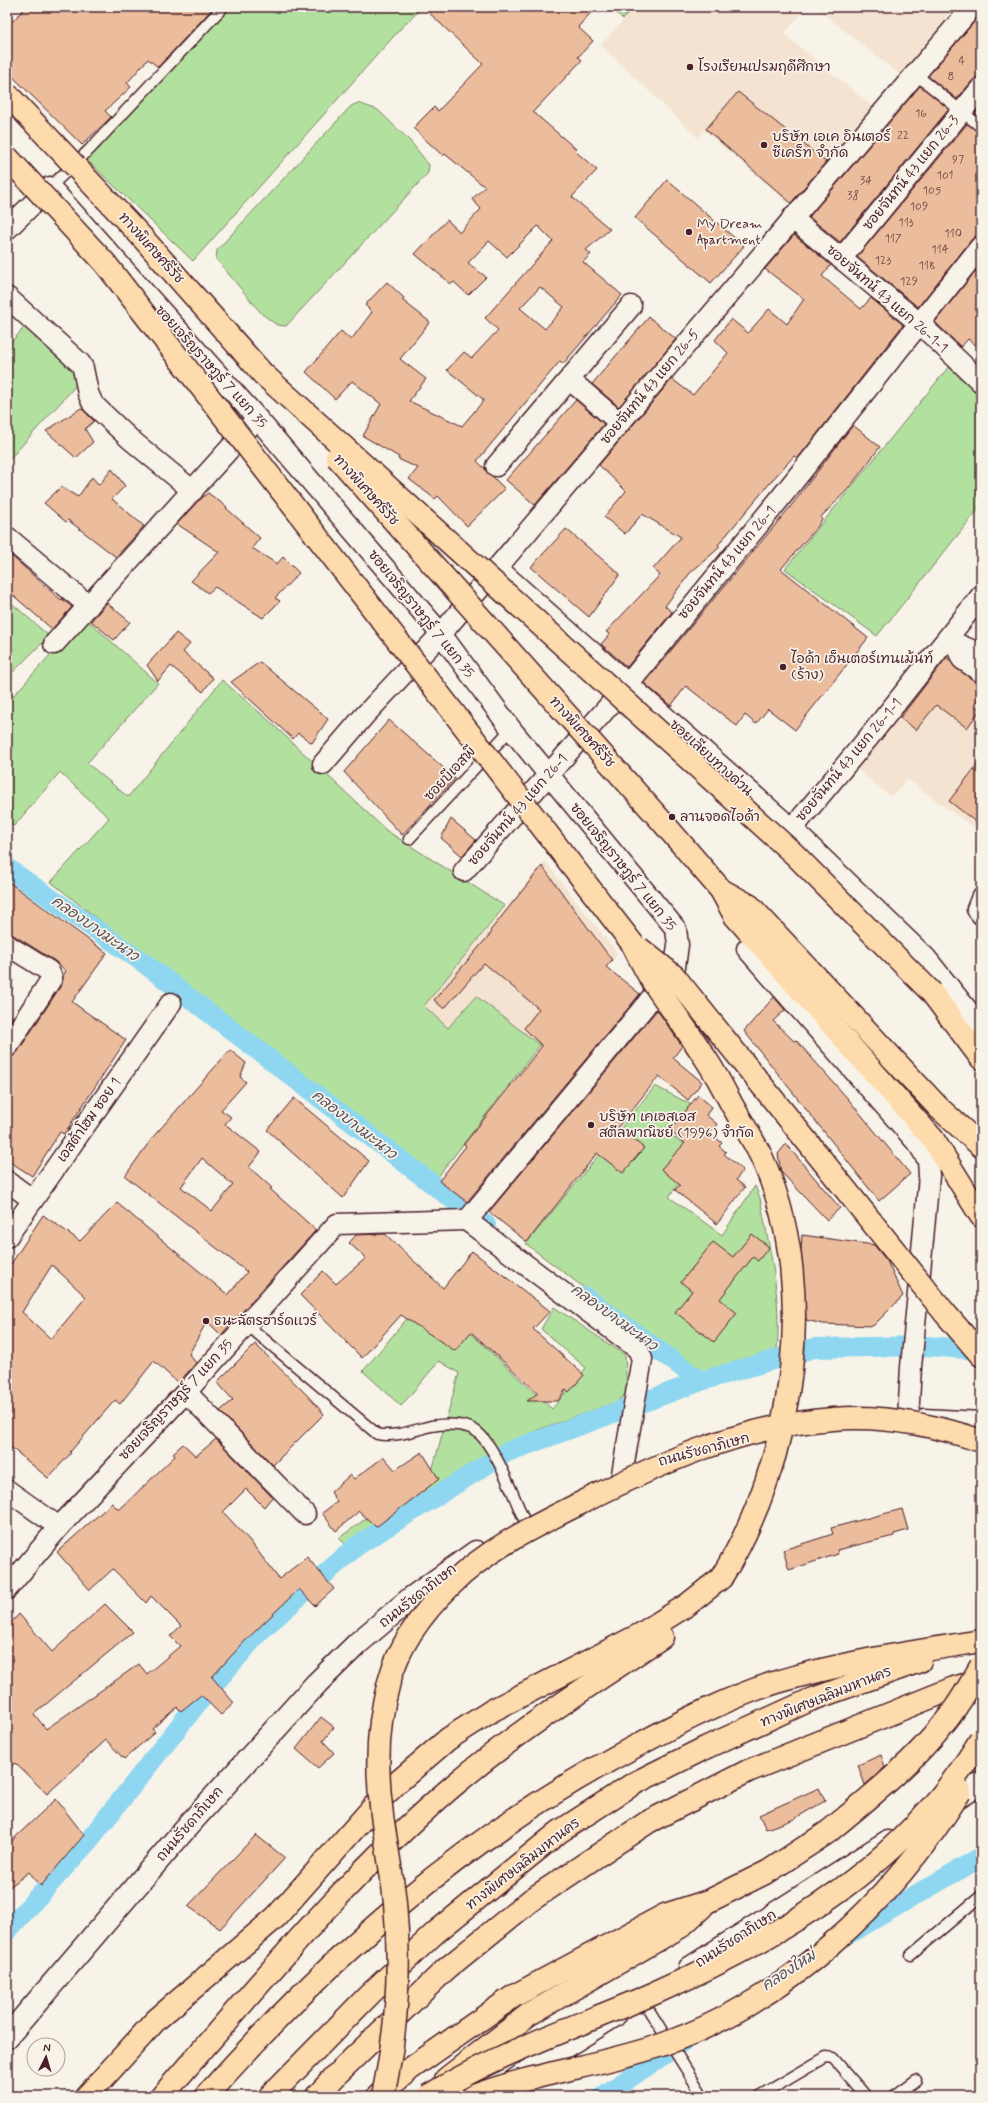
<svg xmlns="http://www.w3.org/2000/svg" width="988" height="2103" viewBox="0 0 988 2103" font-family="Mynerve,'Playpen Sans Thai',sans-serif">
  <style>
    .built { fill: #f4e3d1 }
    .green { fill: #b2e19f; stroke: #7e8065 }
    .water { fill: #8fd7f1; stroke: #738da2 }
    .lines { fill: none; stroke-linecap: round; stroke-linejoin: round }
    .canal { stroke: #8fd7f1; stroke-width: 20 }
    .building { fill: #ecbd9c; stroke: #4a1f2b; fill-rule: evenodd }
    .lane-casing { stroke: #4a1f2b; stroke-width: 13 }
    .street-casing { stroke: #4a1f2b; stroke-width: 23 }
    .secondary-casing { stroke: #4a1f2b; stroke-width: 25 }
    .highway-casing { stroke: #4a1f2b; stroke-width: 25 }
    .lane { stroke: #f7f3e8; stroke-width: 10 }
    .street { stroke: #f7f3e8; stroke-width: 20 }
    .secondary { stroke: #f7f3e8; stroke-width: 22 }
    .highway { stroke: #fedbac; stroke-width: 22 }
    .highway-bridge-casing { stroke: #4a1f2b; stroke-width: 25; stroke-linecap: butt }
    .highway-bridge { stroke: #fedbac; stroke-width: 22 }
    .poi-dot { fill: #4a1f2b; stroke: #f7f3e8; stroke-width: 1.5 }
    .labels { text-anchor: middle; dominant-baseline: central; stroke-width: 3.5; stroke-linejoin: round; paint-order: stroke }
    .number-label { font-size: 12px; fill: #724647 }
    .poi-label { font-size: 14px; fill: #4a1f2b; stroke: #f7f3e8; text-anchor: start }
    .street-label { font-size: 14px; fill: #4a1f2b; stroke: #f7f3e8 }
    .water-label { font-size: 15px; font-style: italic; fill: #5b4d5c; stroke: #f7f3e8 }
  </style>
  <rect width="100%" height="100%" fill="#f7f3e8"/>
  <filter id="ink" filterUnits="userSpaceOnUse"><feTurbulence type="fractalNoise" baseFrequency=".025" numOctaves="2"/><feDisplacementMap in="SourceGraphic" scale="8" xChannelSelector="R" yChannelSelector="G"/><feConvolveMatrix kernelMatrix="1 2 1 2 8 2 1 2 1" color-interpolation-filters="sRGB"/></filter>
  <g filter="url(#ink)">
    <g class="built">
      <polygon points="635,7 807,7 784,34 873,107 789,204 704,130 698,138 601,45"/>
      <polygon points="815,7 955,7 900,75"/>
      <polygon points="947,657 981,680 981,833 907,779 891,797 855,768"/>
      <polygon points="545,861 618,954 540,1045 477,996 448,1028 424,1006"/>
    </g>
    <g class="green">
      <polygon points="228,7 423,7 402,27 193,261 86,159"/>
      <polygon points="610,7 634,7 623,19"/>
      <polygon points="358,103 378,110 411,142 429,165 428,173 286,326 277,325 262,314 216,259 217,250 351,106"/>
      <polygon points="29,322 88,372 7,462 7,347"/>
      <polygon points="951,364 981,392 981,506 877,636 785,569"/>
      <polygon points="7,599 49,636 10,675 7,672"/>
      <polygon points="84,617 158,683 87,763 128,797 222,680 266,718 387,831 505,906 424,1006 448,1028 476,996 540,1045 437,1178 190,992 51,882 109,818 60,772 14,826 7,821 7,703"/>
      <path d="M655,1086L692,1105L669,1134L688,1146L692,1164L669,1197L722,1235L755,1186L760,1198C769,1247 782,1298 777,1349L712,1371H695L526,1244Z"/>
      <polygon points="554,1307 625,1355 627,1393 617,1402 540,1429 504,1447 473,1466 443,1482 345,1544 339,1538 432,1471 459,1373 439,1361 401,1406 363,1371 410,1315 464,1327 552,1409 586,1368 541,1329"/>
    </g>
    <polygon class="water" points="7,969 13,977 12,990 7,996"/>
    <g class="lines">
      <g class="canal">
        <polyline points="7,868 144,963 486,1225"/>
        <polyline points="585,1297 701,1381"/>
        <polyline points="7,1931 90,1839 196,1705 260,1631 358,1545 507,1452 701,1381 814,1348 926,1346 981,1350"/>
        <polyline points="850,1933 981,1857"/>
        <polyline points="603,2096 684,2041"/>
      </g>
    </g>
    <g class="building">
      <polygon points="26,7 214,7 158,67 148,59 127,83 131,87 105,111 111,117 82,145 7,71 7,27"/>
      <path d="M423,7H596L578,27L593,41L578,57L582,60L533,112L576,149L575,151L597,170L572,197L610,229L586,250L591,254L583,262L622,295L563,364L560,361L477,461L505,489L467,526L438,496L435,499L409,479L418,468L398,459L399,457L363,436L381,404L352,381L335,399L306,372L341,331L351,340L372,312L365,305L387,282L404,298L402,300L430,322L400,359L426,379L409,401L462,426L484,400L447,370L464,352L472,358L498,330L485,318L553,241L538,226L507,257L489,241L468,263L486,277L468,295L454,282L451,284L415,254L447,220L460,232L481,209L472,199L485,187L445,154L443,156L413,128L434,107L438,111L483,64ZM540,287L564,307L545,329L520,308Z"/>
      <polygon points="981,14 981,77 972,81 957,99 928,76"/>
      <polygon points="920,86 949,109 840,242 809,217"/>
      <polygon points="738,92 826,162 791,203 706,129"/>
      <polygon points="981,106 981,119 975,114"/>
      <polygon points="967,124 981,133 981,235 972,239 918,307 857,257"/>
      <polygon points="667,180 744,246 711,283 635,218"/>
      <polygon points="794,235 831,265 822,276 861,309 871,298 903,325 798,458 794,456 775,477 718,545 720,547 690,573 665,606 672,612 627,667 601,644 610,634 606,632 660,575 653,569 681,537 642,514 625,534 604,517 626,491 599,465 672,379 693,395 728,353 715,340 731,319 748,333 769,309 787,324 804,299 765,269"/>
      <polygon points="981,264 981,349 968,339 961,347 935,322"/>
      <polygon points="649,317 676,339 619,407 592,384"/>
      <polygon points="576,400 604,424 535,505 506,480"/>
      <polygon points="81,408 94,421 85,429 93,442 76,458 46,431"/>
      <polygon points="853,425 880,447 849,488 821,517 822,519 818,526 781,569 868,638 795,730 768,709 756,724 745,715 737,726 686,686 671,706 644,683 791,506"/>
      <polygon points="112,469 125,486 112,499 144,526 116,557 68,520 66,522 44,503 61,487 78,497 92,477 99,485"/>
      <polygon points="208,493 227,507 226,508 260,538 252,548 277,564 283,557 299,573 275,598 280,601 263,618 215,587 208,593 191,581 219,552 177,524 198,501"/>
      <polygon points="566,529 620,574 589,617 531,567"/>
      <polygon points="7,552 61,600 62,599 72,607 52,629 7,590"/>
      <polygon points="107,603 130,622 114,640 91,621"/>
      <polygon points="176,633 190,644 183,652 213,678 203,692 171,666 158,681 147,665"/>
      <polygon points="947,657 956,668 975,681 981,683 981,695 974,705 980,710 967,728 936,705 916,730 900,718"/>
      <polygon points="260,662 328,719 312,743 298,733 293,739 231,682"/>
      <polygon points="389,720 455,778 402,835 344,772"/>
      <polygon points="981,760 981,826 949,801"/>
      <polygon points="451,819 476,840 462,856 441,838"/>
      <polygon points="542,866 612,960 606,967 640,994 467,1202 439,1181 466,1146 464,1144 542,1046 524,1028 539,1009 484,963 444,1009 434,1000 492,932 490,931"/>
      <polygon points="7,881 107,953 72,1002 126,1040 64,1134 60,1132 32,1176 7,1160 7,1058 17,1053 62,984 63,976 66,971 55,961 7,931"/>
      <polygon points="774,997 785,1010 773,1021 794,1041 796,1040 849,1100 910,1174 879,1201 744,1031"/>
      <polygon points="657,1010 682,1046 673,1058 702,1082 688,1100 659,1076 618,1127 644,1148 623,1173 597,1153 527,1242 489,1212"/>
      <polygon points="7,1014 13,1017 7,1026"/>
      <path d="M230,1050L246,1063L240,1077L246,1082L221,1110L231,1117L225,1124L261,1152L249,1167L272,1188L270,1189L316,1230L221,1335L207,1321L189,1354L196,1363L178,1383L154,1361L120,1404L115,1400L70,1452L71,1453L48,1478L7,1444V1270L43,1215L80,1241L117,1203L228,1295L247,1272L125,1176L153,1137ZM202,1158L233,1185L212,1211L181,1187ZM52,1265L86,1297L51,1339L22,1312Z"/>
      <polygon points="698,1095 712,1107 706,1115 717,1124 710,1133 722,1143 719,1146 726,1152 724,1154 743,1170 736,1180 745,1187 717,1224 675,1190 680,1185 661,1169 685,1143 670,1131"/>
      <polygon points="294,1098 369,1161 343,1198 267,1130"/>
      <polygon points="786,1144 840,1208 827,1220 781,1172 778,1154"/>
      <polygon points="385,1234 443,1288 472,1251 550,1311 533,1329 584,1375 569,1392 566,1389 558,1401 527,1401 538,1393 471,1332 455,1351 401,1315 362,1358 300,1295 323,1271 336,1284 366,1258 349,1243 356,1235"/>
      <polygon points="752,1234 769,1247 758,1261 753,1257 720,1299 737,1313 714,1342 675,1312 692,1291 681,1282 713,1242 733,1257"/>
      <polygon points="802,1235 874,1245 887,1261 903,1296 873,1326 823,1324 806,1320 801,1250"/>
      <polygon points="255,1344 307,1395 324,1414 273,1465 220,1411 233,1400 217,1382"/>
      <polygon points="216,1439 272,1497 264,1507 246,1489 223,1512 250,1541 279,1579 307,1557 334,1589 315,1606 299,1589 245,1641 212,1677 234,1703 221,1715 201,1695 181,1711 177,1707 152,1729 155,1732 124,1759 106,1740 47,1794 15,1763 7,1771 7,1627 19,1614 52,1652 105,1604 133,1632 34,1714 46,1729 139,1664 147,1674 180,1646 170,1636 181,1626 151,1596 146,1603 113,1569 90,1590 57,1552 112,1503 119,1510 175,1456 173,1453 183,1444 196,1456"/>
      <polygon points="422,1452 439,1479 376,1527 359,1511 336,1531 322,1513 337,1502 331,1492 350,1475 354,1479 384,1457 395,1470"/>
      <polygon points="902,1509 908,1530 894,1534 894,1536 837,1550 838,1554 789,1570 783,1550 833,1534 831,1528"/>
      <polygon points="321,1717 334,1727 323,1741 334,1753 318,1768 296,1749"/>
      <polygon points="881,1755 885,1767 865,1785 858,1765"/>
      <polygon points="819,1788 825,1801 792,1820 766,1829 759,1815"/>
      <polygon points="56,1799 84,1835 41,1886 29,1872 7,1889 7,1845"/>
      <polygon points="256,1835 285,1858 220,1929 188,1906"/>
    </g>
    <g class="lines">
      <g class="lane-casing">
        <g id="lane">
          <polyline points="914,73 981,127"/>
          <polyline points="50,187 90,149 223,7"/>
          <polyline points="409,839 511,729"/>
          <path d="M246,1324L377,1434C394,1438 415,1430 431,1426C444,1424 465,1423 476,1431C496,1446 514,1498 525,1522"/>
          <polyline points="911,1955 981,1896"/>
          <polyline points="642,1999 703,2096"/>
          <polyline points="760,2096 826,2057 833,2058 866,2096"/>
          <polyline points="894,2096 916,2080"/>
        </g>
      </g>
      <g class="street-casing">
        <g id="street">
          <polyline points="792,218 919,323 981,382"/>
          <polyline points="7,229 50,187 257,418 441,634 511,729 676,929 678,945 675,967 645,1006 470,1217 466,1220 337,1224 186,1392 59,1527 7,1589"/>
          <polyline points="841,259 981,88"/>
          <polyline points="7,297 80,363 83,368 88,393 93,404 130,439 193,491"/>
          <polyline points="570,380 620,423"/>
          <polyline points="496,466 631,306"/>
          <polyline points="7,537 89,606"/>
          <polyline points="497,568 792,829 926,958 981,1027"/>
          <polyline points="950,641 981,654"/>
          <polyline points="54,644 251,425"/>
          <polyline points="956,645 962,659 981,672"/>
          <polyline points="323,764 364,716 441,634 972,7"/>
          <polyline points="792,829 869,737 981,596"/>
          <polyline points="464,871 628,684 778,501 981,246"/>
          <polyline points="981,899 977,909 981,914"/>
          <polyline points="7,945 49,971 52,978 7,1047"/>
          <polyline points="747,949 919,1145 928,1160 929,1176 911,1367 908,1419"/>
          <polyline points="7,1181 33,1200"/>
          <polyline points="466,1220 638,1349 642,1359 622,1474"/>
          <polyline points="7,1237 171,1003"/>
          <polyline points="186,1392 305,1514"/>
          <polyline points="7,1490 59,1527"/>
        </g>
      </g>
      <g class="secondary-casing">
        <g id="secondary">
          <polyline points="924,1420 981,1423"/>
          <polyline points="945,1806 981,1783"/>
          <polyline points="690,1968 887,1842"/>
          <polyline points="7,2037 185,1829 317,1683 358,1643 410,1599 476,1552"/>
          <polyline points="510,2084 542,2061 614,2016"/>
        </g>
      </g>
      <g class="highway-casing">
        <g id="highway">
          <polyline points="76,167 141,236 263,374"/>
          <polyline points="666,826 721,890 735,916 933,1139 981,1216"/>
          <polyline points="721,890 750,906 939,1108 981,1146"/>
          <polyline points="932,993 981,1058"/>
          <polyline points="944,1312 981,1355"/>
          <polyline points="446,2079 528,2015 680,1927 702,1907"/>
          <polyline points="87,2096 156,2020 276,1917 376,1804 398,1782 448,1739 493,1710 641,1634 687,1605 721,1578"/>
          <path d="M162,2096C255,1990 345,1878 453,1786C519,1730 591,1684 662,1637"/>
          <path d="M206,2096C332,1953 468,1834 638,1745C682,1721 729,1697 777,1682C844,1662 912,1652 981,1641"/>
          <polyline points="270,2096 370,1994 435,1933 559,1832 633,1784 707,1747 810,1700 920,1661"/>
          <polyline points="317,2096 339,2072 445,1970 531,1900 648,1822 748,1771 954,1688 981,1680"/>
          <polyline points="378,2096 410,2069 514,1996 665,1915 709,1901 769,1871 828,1832"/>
        </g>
      </g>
      <use href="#lane" class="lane"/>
      <use href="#street" class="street"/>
      <use href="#secondary" class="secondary"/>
      <use href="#highway" class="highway"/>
      <g class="highway-bridge-casing">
        <g id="highway-bridge">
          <polyline points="7,94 76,167"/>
          <path d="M7,157L105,263L632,943C639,957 646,972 655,985C672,1010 690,1034 706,1059C716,1074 724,1090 732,1105C742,1122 752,1138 761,1156C821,1284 794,1462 721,1578"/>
          <polyline points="263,374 794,854 932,993"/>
          <polyline points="337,457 666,826"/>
          <polyline points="639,948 674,976 944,1312"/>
          <path d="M828,1832C869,1798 912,1764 945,1722C959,1705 970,1685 981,1666"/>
          <path d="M383,2096C397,2032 401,1967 395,1903C392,1873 386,1844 382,1815C376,1771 377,1725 389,1682C399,1644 423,1612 451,1585C486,1550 533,1527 577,1505C657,1464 743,1425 833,1419C883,1415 934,1425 981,1441"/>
          <path d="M428,2096C499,2052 579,2026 655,1993C784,1936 907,1863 981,1739"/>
          <path d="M474,2096C535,2073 600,2066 661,2045C786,2002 891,1903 960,1792"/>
        </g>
      </g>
      <use href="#highway-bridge" class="highway-bridge"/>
    </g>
  </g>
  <g class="poi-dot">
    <circle cx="690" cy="67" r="4"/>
    <circle cx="764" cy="145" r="4"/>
    <circle cx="689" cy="232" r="4"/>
    <circle cx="783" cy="667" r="4"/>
    <circle cx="672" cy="817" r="4"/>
    <circle cx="591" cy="1125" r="4"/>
    <circle cx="206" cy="1321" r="4"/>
  </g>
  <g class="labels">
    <g class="number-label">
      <text x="962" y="61">4</text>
      <text x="951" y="77">8</text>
      <text x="921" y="114">16</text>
      <text x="903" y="136">22</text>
      <text x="958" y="160">97</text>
      <text x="945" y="176">101</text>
      <text x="866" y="181">34</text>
      <text x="932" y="191">105</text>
      <text x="853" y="196">38</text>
      <text x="919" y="207">109</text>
      <text x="906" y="223">113</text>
      <text x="953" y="234">110</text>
      <text x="893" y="239">117</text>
      <text x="940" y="250">114</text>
      <text x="883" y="261">123</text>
      <text x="927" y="266">118</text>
      <text x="909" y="282">129</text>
    </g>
    <g class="poi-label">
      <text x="698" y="67">โรงเรียนเปรมฤดีศึกษา</text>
      <text x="772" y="137">บริษัท เอเค อินเตอร์<tspan x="772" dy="16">ซีเคร็ท จำกัด</tspan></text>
      <text x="697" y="224">My Dream<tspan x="697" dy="16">Apartment</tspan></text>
      <text x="791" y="659">ไอด้า เอ็นเตอร์เทนเม้นท์<tspan x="791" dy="16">(ร้าง)</tspan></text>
      <text x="680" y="817">ลานจอดไอด้า</text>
      <text x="599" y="1117">บริษัท เคเอสเอส<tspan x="599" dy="16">สตีลพาณิชย์ (1996) จำกัด</tspan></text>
      <text x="214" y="1321">ธนะฉัตรฮาร์ดแวร์</text>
    </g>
    <g class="street-label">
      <text transform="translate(911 173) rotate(-51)">ซอยจันทน์ 43 แยก 26-3</text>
      <text transform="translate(151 248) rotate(48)">ทางพิเศษศรีรัช</text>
      <text transform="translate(887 299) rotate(41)">ซอยจันทน์ 43 แยก 26-1-1</text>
      <text transform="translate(211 367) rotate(48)">ซอยเจริญราษฎร์ 7 แยก 35</text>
      <text transform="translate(650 387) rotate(-50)">ซอยจันทน์ 43 แยก 26-5</text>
      <text transform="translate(366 490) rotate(48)">ทางพิเศษศรีรัช</text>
      <text transform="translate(727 563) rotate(-50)">ซอยจันทน์ 43 แยก 26-1</text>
      <text transform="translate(421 614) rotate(51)">ซอยเจริญราษฎร์ 7 แยก 35</text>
      <text transform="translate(582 732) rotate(48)">ทางพิเศษศรีรัช</text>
      <text transform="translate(711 758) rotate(42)">ซอยเลียบทางด่วน</text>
      <text transform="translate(849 760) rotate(-50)">ซอยจันทน์ 43 แยก 26-1-1</text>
      <text transform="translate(450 774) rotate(-47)">ซอยบีเอสพี</text>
      <text transform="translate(518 810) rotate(-49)">ซอยจันทน์ 43 แยก 26-1</text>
      <text transform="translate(623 867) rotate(51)">ซอยเจริญราษฎร์ 7 แยก 35</text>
      <text transform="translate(89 1120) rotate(-55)">เอสต้าโฮม ซอย 1</text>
      <text transform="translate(176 1400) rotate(-47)">ซอยเจริญราษฎร์ 7 แยก 35</text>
      <text transform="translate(704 1450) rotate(-15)">ถนนรัชดาภิเษก</text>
      <text transform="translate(418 1596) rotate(-38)">ถนนรัชดาภิเษก</text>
      <text transform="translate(826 1697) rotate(-22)">ทางพิเศษเฉลิมมหานคร</text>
      <text transform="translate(190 1824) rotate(-49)">ถนนรัชดาภิเษก</text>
      <text transform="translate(523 1864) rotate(-38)">ทางพิเศษเฉลิมมหานคร</text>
      <text transform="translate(736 1939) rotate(-33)">ถนนรัชดาภิเษก</text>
    </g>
    <g class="water-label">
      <text transform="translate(95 929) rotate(35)">คลองบางมะนาว</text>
      <text transform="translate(354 1125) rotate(38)">คลองบางมะนาว</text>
      <text transform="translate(614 1318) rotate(36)">คลองบางมะนาว</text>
      <text transform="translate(789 1971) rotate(-33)">คลองใหม่</text>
    </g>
  </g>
  <rect width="988" height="2103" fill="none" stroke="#f7f3e8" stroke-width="24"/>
  <rect x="12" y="12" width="964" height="2079" fill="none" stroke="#4a1f2b" stroke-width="1.5" filter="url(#ink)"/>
  <g transform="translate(46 2057) rotate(5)"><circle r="19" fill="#f7f3e8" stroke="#b29e9c"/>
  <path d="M0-3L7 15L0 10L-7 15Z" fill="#4a1f2b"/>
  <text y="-6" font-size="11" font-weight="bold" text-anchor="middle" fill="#4a1f2b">N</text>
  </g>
</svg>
